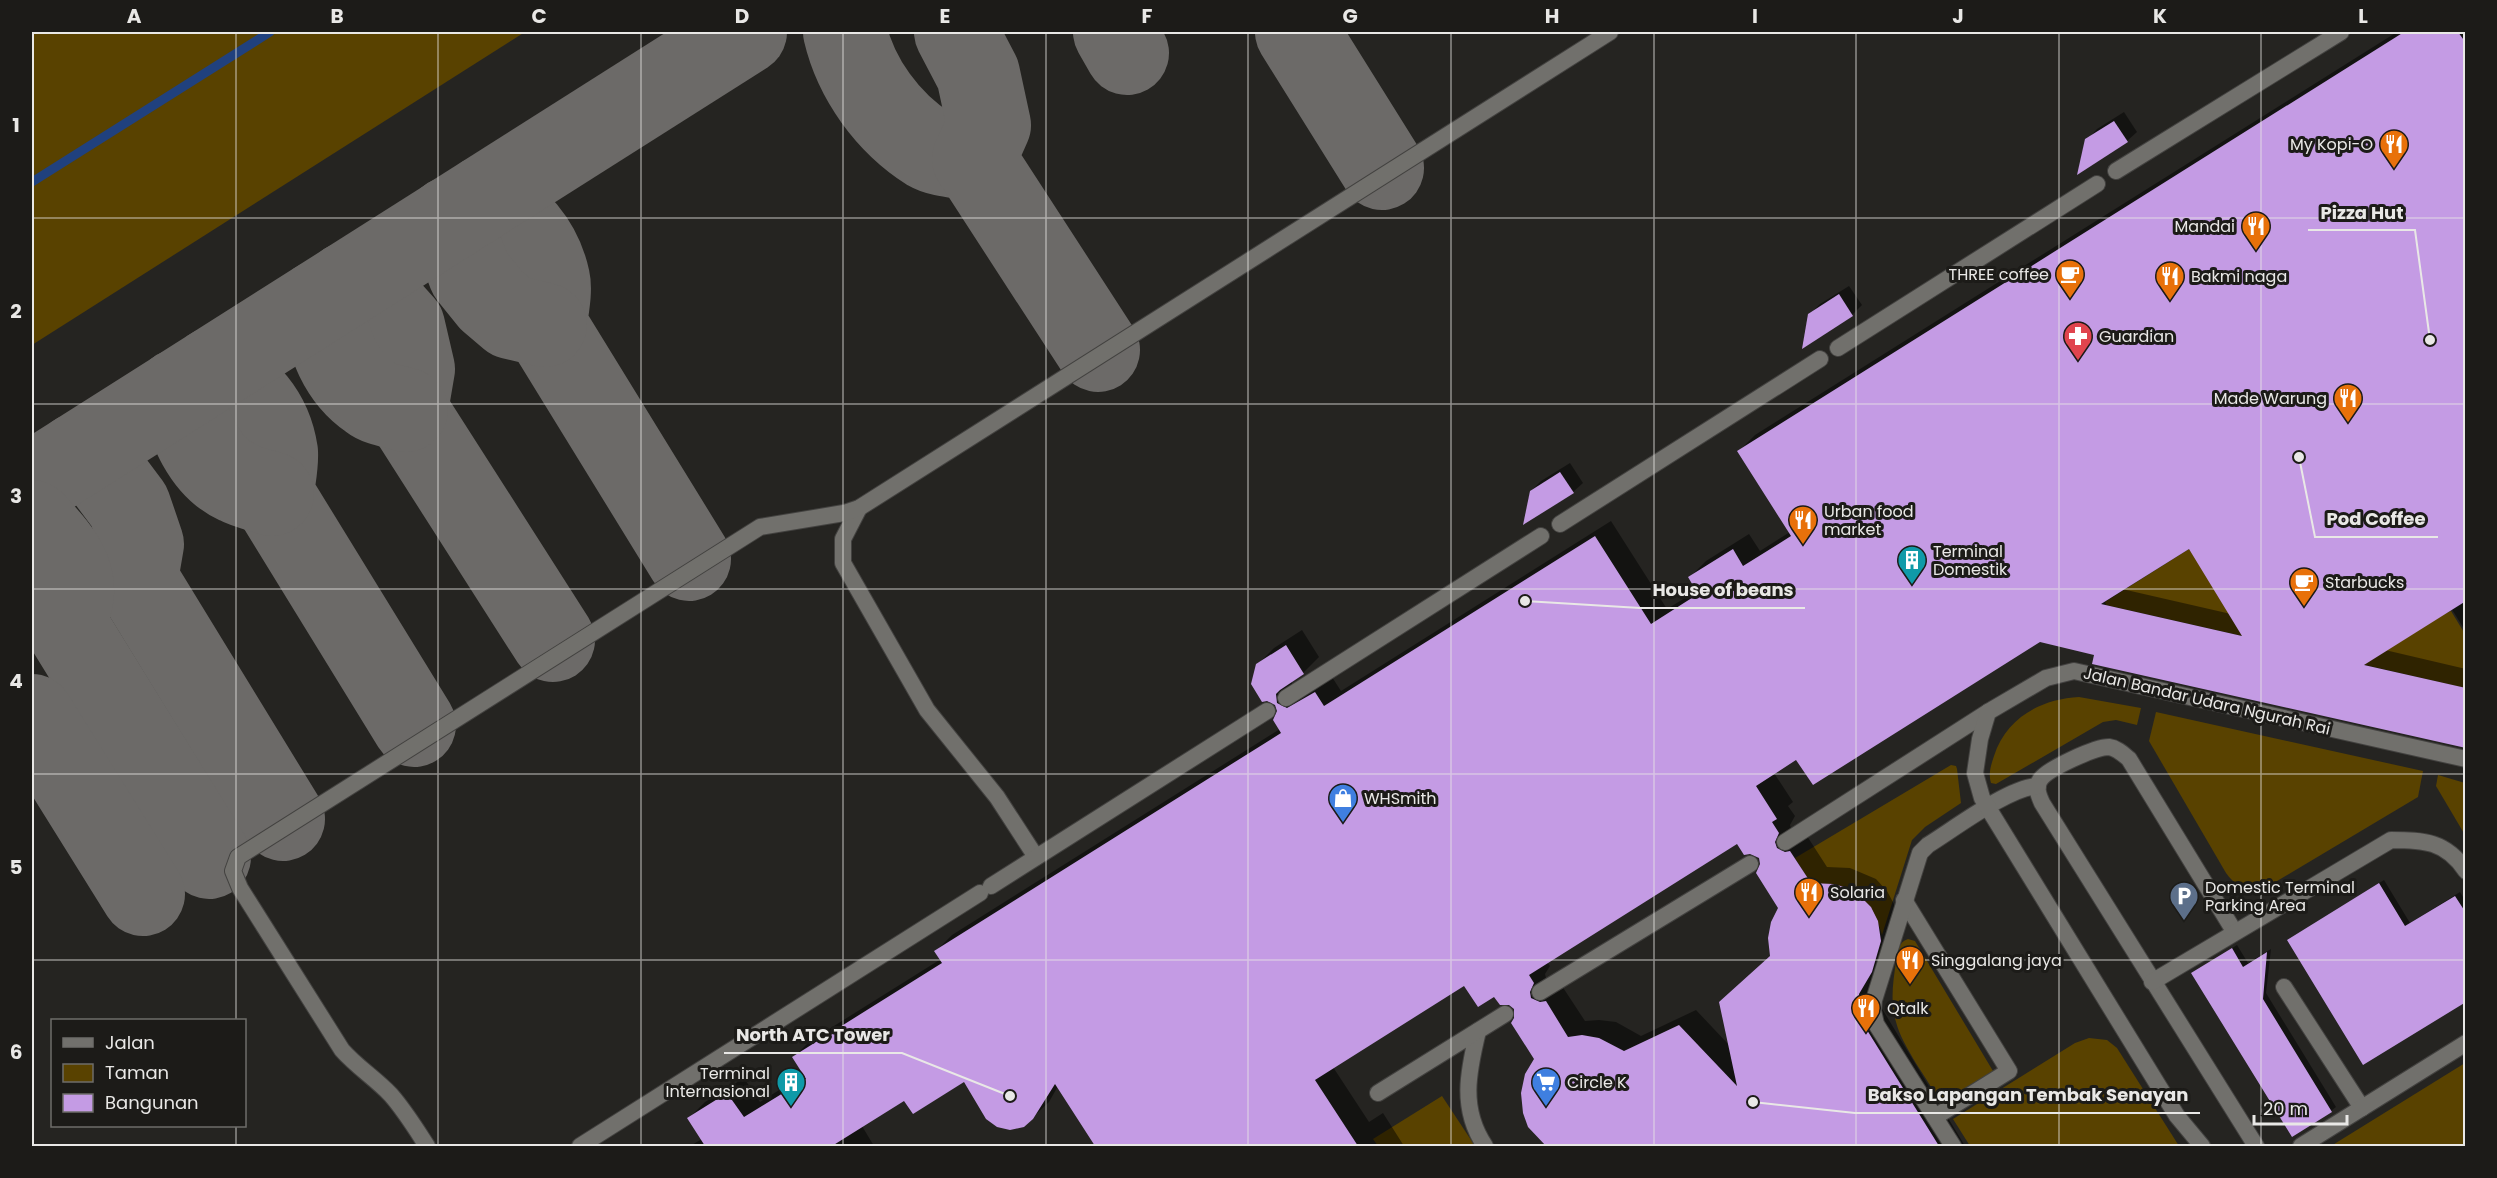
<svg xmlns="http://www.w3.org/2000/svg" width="2497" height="1178" viewBox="0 0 2497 1178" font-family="Poppins,sans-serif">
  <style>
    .green { fill: #594200 }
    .shadow { fill: #0007; fill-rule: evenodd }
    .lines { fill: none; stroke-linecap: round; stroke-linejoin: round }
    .stream { stroke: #20417e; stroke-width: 9 }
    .taxiway { stroke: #6c6a68; stroke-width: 84 }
    .building { fill: #c49be4; fill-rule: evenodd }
    .service-casing { stroke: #434240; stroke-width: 18 }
    .minor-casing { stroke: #434240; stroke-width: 18 }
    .service { stroke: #71706c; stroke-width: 16 }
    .minor { stroke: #71706c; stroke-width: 16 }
    .grid { fill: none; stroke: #e9e8e6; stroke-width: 1.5; stroke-opacity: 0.55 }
    .labels { text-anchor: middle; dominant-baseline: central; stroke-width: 6; stroke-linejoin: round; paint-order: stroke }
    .poi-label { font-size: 16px; fill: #e9e8e6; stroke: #1c1b18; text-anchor: start }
    .street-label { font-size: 16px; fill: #e9e8e6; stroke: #1c1b18 }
    .leader { fill: none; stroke: #e9e8e6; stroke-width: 2 }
    .callout-dot { fill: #e9e8e6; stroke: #1c1b18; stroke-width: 2 }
    .callout-label { font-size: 18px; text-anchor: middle; font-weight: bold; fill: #e9e8e6; stroke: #1c1b18; stroke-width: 6; stroke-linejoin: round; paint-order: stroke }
    .neatline { fill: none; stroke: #e9e8e6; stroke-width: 2 }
    .grid-label { font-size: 20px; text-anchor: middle; font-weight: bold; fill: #e9e8e6 }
  </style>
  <rect width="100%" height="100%" fill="#252421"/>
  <g class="green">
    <polygon points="32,32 525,32 32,345"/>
    <polygon points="2189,549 2269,642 2106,605 2105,602"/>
    <polygon points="2451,611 2465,634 2465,688 2344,660"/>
    <path d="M2079,697L2141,708L2137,725L2116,720L2103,722L1996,784L1991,783C1988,774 1991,765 1994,756C2006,718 2041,699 2079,697Z"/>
    <path d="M2156,712L2423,771L2418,797L2272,884C2253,892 2238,890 2226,873L2149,741Z"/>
    <path d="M1951,765L1956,766L1957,769L1961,803L1925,827L1912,840L1882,935C1873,900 1848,881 1812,885L1795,858Z"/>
    <polygon points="2438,775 2465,783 2465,835 2436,786"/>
    <path d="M1908,939L1915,941L1993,1071L1941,1103C1928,1080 1902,1046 1896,1022C1890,1002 1893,982 1896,962C1898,953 1898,942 1908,939Z"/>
    <polygon points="2089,1038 2107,1040 2117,1048 2179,1146 1970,1146 1953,1119 2075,1043"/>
    <polygon points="2465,1063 2465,1146 2331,1146"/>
    <polygon points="1442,1096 1475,1146 1378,1146 1373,1139"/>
  </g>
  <g class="shadow">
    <path d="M2397,32H2466V632L2451,608L2385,650L2466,669V747L2040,641L1797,758L1774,773L1793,802L1788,806L1795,816L1790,825L1792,832L1807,836L1827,867L1850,868L1876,879L1887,891L1894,904L1897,924L1878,1002L1965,1146H1548L1530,1126L1535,1059L1515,1007L1495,995L1465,984L1333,1067L1369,1122L1383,1113L1404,1146H1114L1096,1118L1058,1086L1049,1102L1032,1118L965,1080L905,1099L862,1126L874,1146H690L702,1139L689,1118L705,1102L744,1078L760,1102L805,1074L794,1057L810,1041L941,959L936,951L952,935L1280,729L1279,711L1257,665L1274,648L1302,630L1319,657L1303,673L1292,680V687L1332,677L1341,691L1611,521L1667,609L1698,590L1690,577L1706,561L1749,534L1760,551L1790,532L1739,451L1755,435ZM2190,547L2231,614L2122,589ZM1738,842L1760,857L1780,908L1771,955L1730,1046L1696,1010L1641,1036L1616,1022L1599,1020L1585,1021L1562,986L1547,982L1545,974L1550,966L1547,962Z"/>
    <polygon points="2124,112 2137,132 2127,141 2087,140 2097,129"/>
    <polygon points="1849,286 1862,305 1852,315 1810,314 1820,304"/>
    <polygon points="1570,463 1583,483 1573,492 1531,491 1541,481"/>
    <polygon points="2384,880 2410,923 2460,892 2466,902 2466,1000 2288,940"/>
    <polygon points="2237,945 2248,963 2271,949 2266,993 2336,1107 2331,1111 2193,973"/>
  </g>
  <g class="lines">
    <polyline class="stream" points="32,182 270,32"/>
    <g class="taxiway">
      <path d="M845,32C856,79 888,123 929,149C941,156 961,156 974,159"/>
      <polyline points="956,32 978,74 989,125 974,159 1098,350"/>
      <polyline points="1115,32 1127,53"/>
      <polyline points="1297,32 1382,168"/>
      <path d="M485,197C515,217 540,241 548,279C551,292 546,312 545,325L689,559"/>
      <polyline points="449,219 470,274 491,300 511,317 545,325"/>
      <polyline points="347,284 376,296 403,326 413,369 406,410 553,640"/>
      <path d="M319,302C329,339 337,375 371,398C380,405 395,406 406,410"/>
      <path d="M213,369C246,388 270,412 276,452C277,465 273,481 272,494L414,725"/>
      <path d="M178,391C189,424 202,466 237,482C248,488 261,490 272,494"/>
      <polyline points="76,456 105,474 129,506 142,544 136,579 283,819"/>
      <polyline points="32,484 745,32"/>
      <path d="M32,522C50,541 74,565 72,594C72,603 67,613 64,622L209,857"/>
      <polyline points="32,716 143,894"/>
    </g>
  </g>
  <g class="building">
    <path d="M2404,32H2458L2466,43V601L2364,665L2466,688V748L2092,664L2094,655L2040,642L1813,785L1796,760L1756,786L1777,819L1772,822L1779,833L1775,842L1777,848L1785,852L1790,851L1811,883L1833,884L1848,888L1859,895L1871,907L1878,921L1881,941L1872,972L1859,994V1008L1867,1030L1939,1146H1546L1528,1127L1523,1113L1521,1093L1525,1074L1534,1059L1511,1023L1514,1018V1009L1509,1005H1500L1494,997L1478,1007L1464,986L1315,1080L1358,1146H1095L1055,1084L1033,1119L1024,1127L1010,1130L997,1127L986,1119L964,1082L913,1114L904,1101L832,1146H705L687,1118L727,1093L744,1117L806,1079L792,1057L942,963L934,951L1281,733L1273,720L1277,711L1275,705L1267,701L1262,702L1251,684L1256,664L1286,645L1304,674L1280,690L1276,694L1277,703L1287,708L1315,692L1324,706L1595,536L1651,624L1698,594L1688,577L1733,549L1743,566L1791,536L1737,451ZM2189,549L2242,636L2101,604ZM1737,844L1744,855L1750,854L1759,858L1760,864L1756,873L1778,908L1771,922L1768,938L1770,956L1719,1002L1737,1086L1679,1025L1624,1051L1599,1038L1582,1035L1568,1037L1546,1001L1540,1002L1531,998L1530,992L1534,983L1529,975Z"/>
    <polygon points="2114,121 2128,142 2077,175 2085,139"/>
    <polygon points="1839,294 1853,316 1802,349 1808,314"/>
    <polygon points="1560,472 1574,493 1523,525 1530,491"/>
    <polygon points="2379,883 2405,926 2455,896 2466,913 2466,1002 2363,1065 2287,940"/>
    <polygon points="2232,948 2243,967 2267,952 2263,999 2332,1112 2292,1137 2191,973"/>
  </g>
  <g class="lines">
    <g class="service-casing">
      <g id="service">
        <polyline points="2116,171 2341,32"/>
        <polyline points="1838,348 2097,184"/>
        <polyline points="859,508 843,539 843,563 927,710 997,797 1036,857"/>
        <polyline points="1560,524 1820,359"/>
        <polyline points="1286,698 1541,536"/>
        <polyline points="1785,842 1988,712"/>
        <polyline points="991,886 1267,711"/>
        <polyline points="1904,900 2009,1071 1935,1117"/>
        <path d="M2234,931L2129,759C2123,754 2117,748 2109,747C2095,747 2047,769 2040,780C2035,788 2039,796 2042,803L2256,1146"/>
        <path d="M2152,982L2391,840C2424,840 2446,841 2466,871"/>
        <polyline points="2284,987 2362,1108"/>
        <polyline points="1540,992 1750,864"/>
        <path d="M1478,1031C1468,1072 1460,1109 1485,1146"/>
        <polyline points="1378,1093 1505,1014"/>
        <path d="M427,1146C416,1129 405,1111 391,1095C376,1079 357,1067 342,1050L240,888L233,871L238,857L760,527L844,513L859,508L1610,32"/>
        <polyline points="580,1146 980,893"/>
        <path d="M1953,1146L1876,1024L1873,1011L1874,1000L1920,853L1928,845C1954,829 2009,787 2038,786"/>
        <polyline points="2301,1146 2466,1043"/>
      </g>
    </g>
    <g class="minor-casing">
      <polyline id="minor" points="2202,1146 2177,1116 1982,798 1975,773 1980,739 1988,712 2046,678 2074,671 2466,759"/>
    </g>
    <use href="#service" class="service"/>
    <use href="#minor" class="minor"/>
  </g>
  <path class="grid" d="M236,32V1020M438,32V1146M641,32V1146M843,32V1146M1046,32V1146M1248,32V1146M1451,32V1146M1654,32V1146M1856,32V1146M2059,32V1146M2261,32V1146M32,218H2466M32,404H2466M32,589H2466M32,774H2466M32,960H2466M236,1126V1146"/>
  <defs>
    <g id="restaurant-pin" transform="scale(1.5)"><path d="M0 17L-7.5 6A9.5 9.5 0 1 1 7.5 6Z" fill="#e8710a" stroke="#1c1b18"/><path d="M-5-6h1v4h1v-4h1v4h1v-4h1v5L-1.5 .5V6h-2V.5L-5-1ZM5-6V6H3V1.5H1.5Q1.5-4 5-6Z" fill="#fff"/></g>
    <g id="cafe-pin" transform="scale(1.5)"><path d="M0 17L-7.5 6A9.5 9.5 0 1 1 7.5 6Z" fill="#e8710a" stroke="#1c1b18"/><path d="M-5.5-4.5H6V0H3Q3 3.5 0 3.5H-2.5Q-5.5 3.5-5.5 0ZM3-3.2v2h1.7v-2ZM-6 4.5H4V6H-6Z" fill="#fff"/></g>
    <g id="pharmacy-pin" transform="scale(1.5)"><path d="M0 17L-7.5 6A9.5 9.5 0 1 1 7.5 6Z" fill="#e0444e" stroke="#1c1b18"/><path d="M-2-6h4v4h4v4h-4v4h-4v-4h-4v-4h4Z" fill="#fff"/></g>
    <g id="building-pin" transform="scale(1.5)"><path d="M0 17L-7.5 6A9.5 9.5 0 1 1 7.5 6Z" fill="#0f9aa8" stroke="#1c1b18"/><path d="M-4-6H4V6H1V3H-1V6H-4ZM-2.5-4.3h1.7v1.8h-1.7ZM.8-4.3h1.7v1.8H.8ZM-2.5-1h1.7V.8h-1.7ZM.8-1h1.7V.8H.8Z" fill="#fff"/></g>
    <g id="shop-pin" transform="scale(1.5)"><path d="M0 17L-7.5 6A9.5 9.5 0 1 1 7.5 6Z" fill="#3f7fe0" stroke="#1c1b18"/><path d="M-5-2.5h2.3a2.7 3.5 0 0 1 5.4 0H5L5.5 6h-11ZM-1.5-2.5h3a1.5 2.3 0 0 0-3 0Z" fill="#fff"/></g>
    <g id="parking-pin" transform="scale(1.5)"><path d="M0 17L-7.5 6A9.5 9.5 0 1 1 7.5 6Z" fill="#5c6f8a" stroke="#1c1b18"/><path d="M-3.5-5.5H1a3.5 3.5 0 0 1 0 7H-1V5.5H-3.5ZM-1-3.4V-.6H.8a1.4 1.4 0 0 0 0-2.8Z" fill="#fff"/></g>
    <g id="supermarket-pin" transform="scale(1.5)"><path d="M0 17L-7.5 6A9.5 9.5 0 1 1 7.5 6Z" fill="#3f7fe0" stroke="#1c1b18"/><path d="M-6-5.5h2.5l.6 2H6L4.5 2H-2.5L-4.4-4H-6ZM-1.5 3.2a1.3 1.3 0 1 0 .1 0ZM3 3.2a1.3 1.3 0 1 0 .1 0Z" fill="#fff"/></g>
  </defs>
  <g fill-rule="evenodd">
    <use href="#restaurant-pin" x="2394" y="144"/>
    <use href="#restaurant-pin" x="2256" y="226"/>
    <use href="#cafe-pin" x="2070" y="274"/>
    <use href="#restaurant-pin" x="2170" y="276"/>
    <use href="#pharmacy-pin" x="2078" y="336"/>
    <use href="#restaurant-pin" x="2348" y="398"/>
    <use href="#restaurant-pin" x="1803" y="520"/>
    <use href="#building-pin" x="1912" y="560"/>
    <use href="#cafe-pin" x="2304" y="582"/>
    <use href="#shop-pin" x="1343" y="798"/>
    <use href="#restaurant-pin" x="1809" y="892"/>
    <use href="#parking-pin" x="2184" y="896"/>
    <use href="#restaurant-pin" x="1910" y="960"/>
    <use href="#restaurant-pin" x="1866" y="1008"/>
    <use href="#building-pin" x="791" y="1082"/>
    <use href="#supermarket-pin" x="1546" y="1082"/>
  </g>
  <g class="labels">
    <g class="poi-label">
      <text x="2373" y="144" text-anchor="end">My Kopi-O</text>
      <text x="2235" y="226" text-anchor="end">Mandai</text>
      <text x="2049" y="274" text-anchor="end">THREE coffee</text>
      <text x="2191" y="276">Bakmi naga</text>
      <text x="2099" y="336">Guardian</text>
      <text x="2327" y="398" text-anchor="end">Made Warung</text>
      <text x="1824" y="511">Urban food<tspan x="1824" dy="18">market</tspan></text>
      <text x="1933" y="551">Terminal<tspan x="1933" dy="18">Domestik</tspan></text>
      <text x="2325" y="582">Starbucks</text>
      <text x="1364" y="798">WHSmith</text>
      <text x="2205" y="887">Domestic Terminal<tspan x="2205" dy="18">Parking Area</tspan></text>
      <text x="1830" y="892">Solaria</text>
      <text x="1931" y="960">Singgalang jaya</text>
      <text x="1887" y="1008">Qtalk</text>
      <text x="770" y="1073" text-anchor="end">Terminal<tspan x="770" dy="18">Internasional</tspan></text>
      <text x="1567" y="1082">Circle K</text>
    </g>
    <g class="street-label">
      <text transform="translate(2207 701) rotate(13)">Jalan Bandar Udara Ngurah Rai</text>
    </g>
  </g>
  <path class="leader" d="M2430 340L2415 230H2308M2299 457L2315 537H2438M1525 601L1640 608H1805M1010 1096L902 1053H724M1753 1102L1855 1113H2200"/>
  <g class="callout-dot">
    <circle cx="2430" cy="340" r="6"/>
    <circle cx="2299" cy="457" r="6"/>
    <circle cx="1525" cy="601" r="6"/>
    <circle cx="1010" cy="1096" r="6"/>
    <circle cx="1753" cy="1102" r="6"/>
  </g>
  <g class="callout-label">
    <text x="2362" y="219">Pizza Hut</text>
    <text x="2376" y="525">Pod Coffee</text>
    <text x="1723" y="596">House of beans</text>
    <text x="813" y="1041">North ATC Tower</text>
    <text x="2028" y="1101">Bakso Lapangan Tembak Senayan</text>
  </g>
  <rect width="2497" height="1178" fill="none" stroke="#1c1b18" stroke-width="66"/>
  <rect x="51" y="1019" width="195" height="108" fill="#1c1b18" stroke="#6e6d6a" stroke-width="1.5"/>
  <rect x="63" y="1038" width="30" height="9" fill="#71706c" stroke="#6e6d6a" stroke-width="1.5"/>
  <text x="105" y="1049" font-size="18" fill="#e9e8e6">Jalan</text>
  <rect x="63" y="1064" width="30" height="18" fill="#594200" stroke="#6e6d6a" stroke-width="1.5"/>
  <text x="105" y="1079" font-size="18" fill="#e9e8e6">Taman</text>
  <rect x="63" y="1094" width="30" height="18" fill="#c49be4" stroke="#6e6d6a" stroke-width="1.5"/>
  <text x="105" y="1109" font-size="18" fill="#e9e8e6">Bangunan</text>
  <path d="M2254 1115v9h93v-9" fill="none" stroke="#e9e8e6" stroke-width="3"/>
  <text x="2263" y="1115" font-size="18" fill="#e9e8e6" stroke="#1c1b18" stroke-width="4.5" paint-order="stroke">20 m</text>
  <rect x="33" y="33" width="2431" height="1112" class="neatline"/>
  <g class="grid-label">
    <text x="134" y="23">A</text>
    <text x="337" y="23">B</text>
    <text x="539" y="23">C</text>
    <text x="742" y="23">D</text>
    <text x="945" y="23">E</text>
    <text x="1147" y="23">F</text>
    <text x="1350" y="23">G</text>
    <text x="1552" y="23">H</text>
    <text x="1755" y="23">I</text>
    <text x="1958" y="23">J</text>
    <text x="2160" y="23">K</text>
    <text x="2363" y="23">L</text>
    <text x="16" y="132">1</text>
    <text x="16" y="318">2</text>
    <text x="16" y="503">3</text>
    <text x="16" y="688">4</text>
    <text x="16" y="874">5</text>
    <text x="16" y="1059">6</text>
  </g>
</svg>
